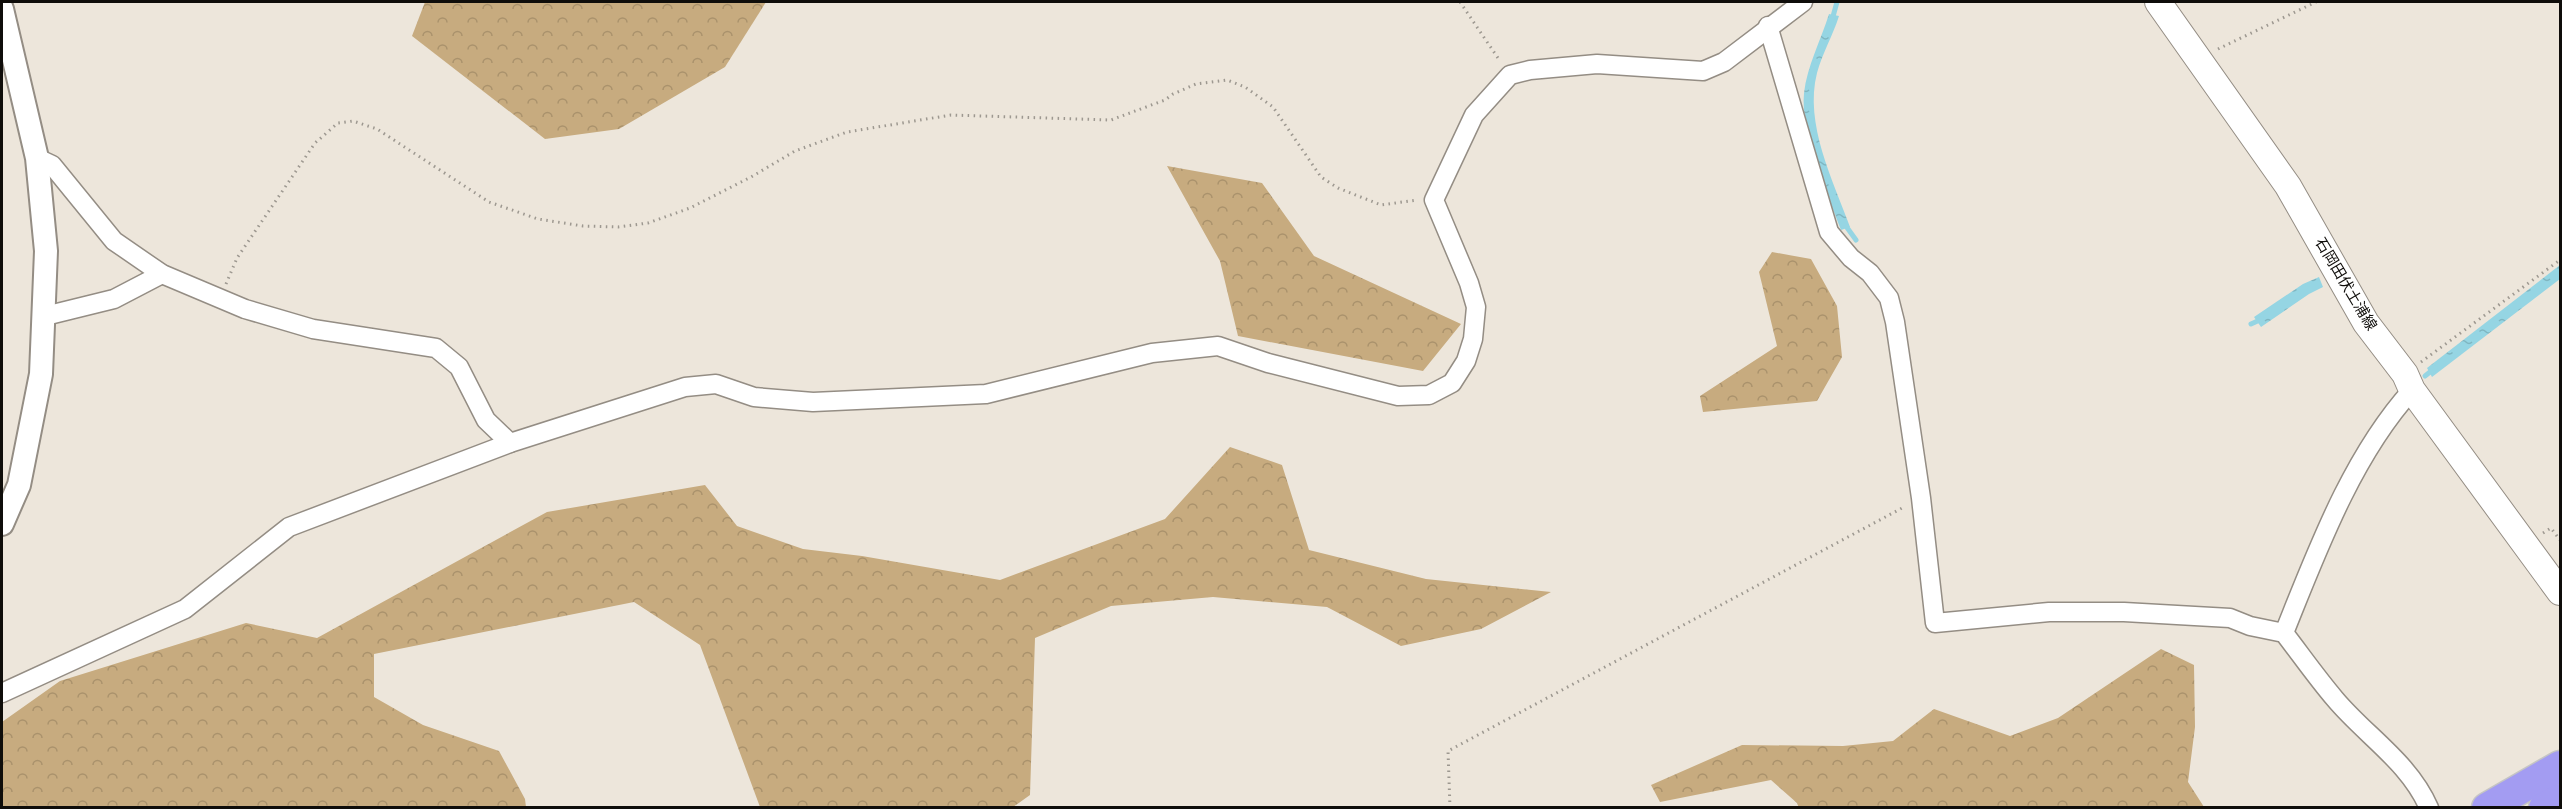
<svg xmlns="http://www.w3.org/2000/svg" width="2562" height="809" viewBox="0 0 2562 809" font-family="Roboto,'Noto Sans JP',sans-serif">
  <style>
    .forest { fill: url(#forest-crowns) }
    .water { fill: url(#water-ripples) }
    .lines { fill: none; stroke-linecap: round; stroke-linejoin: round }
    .stream { stroke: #95d5e3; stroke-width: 5 }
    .minor-casing { stroke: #948d84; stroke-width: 21 }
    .tertiary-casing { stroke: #948d84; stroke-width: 26 }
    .secondary-casing { stroke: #948d84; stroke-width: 28 }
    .trunk-casing { stroke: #c5c5c4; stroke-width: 33 }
    .path { stroke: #9d9890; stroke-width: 3; stroke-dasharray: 1.5 4.5; stroke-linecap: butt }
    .minor { stroke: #fff; stroke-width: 18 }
    .tertiary { stroke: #fff; stroke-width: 22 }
    .secondary { stroke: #fff; stroke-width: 26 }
    .trunk { stroke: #a39cf2; stroke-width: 30 }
    .labels { text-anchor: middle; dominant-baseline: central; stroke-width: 4.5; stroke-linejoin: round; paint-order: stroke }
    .street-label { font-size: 15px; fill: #0f0d0a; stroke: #fff }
  </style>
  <defs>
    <pattern id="forest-crowns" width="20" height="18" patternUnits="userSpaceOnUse" patternTransform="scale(1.5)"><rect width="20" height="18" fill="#c7ab7f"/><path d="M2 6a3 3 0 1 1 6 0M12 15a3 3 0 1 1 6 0" fill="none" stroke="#aa926c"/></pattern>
    <pattern id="water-ripples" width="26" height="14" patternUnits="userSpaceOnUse" patternTransform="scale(1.5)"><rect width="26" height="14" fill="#95d5e3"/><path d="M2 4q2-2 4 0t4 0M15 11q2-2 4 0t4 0" fill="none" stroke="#7fb6c1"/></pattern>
  </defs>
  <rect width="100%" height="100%" fill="#ede6db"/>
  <g class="forest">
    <polygon points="425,2 766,2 725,67 619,129 545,139 412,36"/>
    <polygon points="1167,166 1262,183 1314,256 1461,324 1423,371 1238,336 1220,261"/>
    <polygon points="1772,252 1811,259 1837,306 1842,357 1817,401 1703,412 1700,396 1777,346 1759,272"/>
    <polygon points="1230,447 1282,465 1309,550 1426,579 1551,592 1481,629 1401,646 1327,607 1213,597 1111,606 1035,638 1030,795 1013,807 760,807 700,645 634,602 374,654 374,697 423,725 499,751 525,799 526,807 2,807 2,722 60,681 246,623 317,638 547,512 705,485 737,526 803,549 862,556 1000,580 1165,519"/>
    <polygon points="2161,649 2194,665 2195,727 2188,782 2204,807 1799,808 1797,803 1771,780 1660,802 1651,785 1742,745 1843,746 1893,741 1934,709 2010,736 2058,718"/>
  </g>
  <g class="water">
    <path d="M1829,14L1839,16C1833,35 1822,54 1817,73C1804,124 1833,180 1850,227L1841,230C1827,192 1800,133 1804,93C1807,66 1821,40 1829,14Z"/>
    <polygon points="2560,265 2560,279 2432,377 2427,368"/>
    <polygon points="2319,277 2323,287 2309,294 2261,327 2254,317 2303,284"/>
  </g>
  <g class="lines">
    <g class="stream">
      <polyline points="1832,20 1837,2"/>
      <polyline points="1843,222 1856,240"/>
      <polyline points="2251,324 2262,319"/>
      <polyline points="2425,376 2435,368"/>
    </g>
    <g class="minor-casing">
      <g id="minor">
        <path d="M1768,26L1829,232L1851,258L1870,273L1889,298L1895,322L1921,498L1935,623L2049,612H2124L2230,618L2250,626L2284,633C2301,655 2317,678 2335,699C2366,736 2409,762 2429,808"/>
        <polyline points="37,158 52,165 114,241 162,274 245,309 313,329 436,348 459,367 486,420 510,443"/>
        <polyline points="45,316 114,299 162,274"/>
        <path d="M2284,633C2317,551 2352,456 2412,390"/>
        <polyline points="2,693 185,609 289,527 510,443 685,387 716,384 754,397 813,402 986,394 1152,353 1218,346 1268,363 1398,396 1429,395 1452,383 1466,361 1473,339 1476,307 1469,283 1434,200 1474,115 1510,75 1530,70 1597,64 1703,71 1724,62 1803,2"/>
      </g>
    </g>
    <g class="tertiary-casing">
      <polyline id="tertiary" points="2,9 37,158 46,251 41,374 19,485 2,524"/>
    </g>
    <g class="secondary-casing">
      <polyline id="secondary" points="2158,2 2288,186 2366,323 2405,374 2412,390 2560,592"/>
    </g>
    <g class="trunk-casing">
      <g id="trunk">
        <polyline points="2487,808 2560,766"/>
        <polyline points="2544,808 2560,799"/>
      </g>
    </g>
    <g class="path">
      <polyline points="1460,2 1500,61"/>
      <polyline points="2218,49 2316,2"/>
      <polyline points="226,284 237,258 315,143 338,123 353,121 377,129 489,202 538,219 583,226 618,227 648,223 690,208 751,177 795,151 847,132 951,115 1111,120 1165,100 1173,94 1196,84 1227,80 1245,87 1273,107 1321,177 1338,188 1381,205 1417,200"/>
      <polyline points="2421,362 2560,260"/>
      <polyline points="2543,533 2551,528 2560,540"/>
      <polyline points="1450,808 1448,751 1904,507"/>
    </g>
    <use href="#minor" class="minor"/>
    <use href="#tertiary" class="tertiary"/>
    <use href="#secondary" class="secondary"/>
    <use href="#trunk" class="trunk"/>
  </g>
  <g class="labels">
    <g class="street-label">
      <text transform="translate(2346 284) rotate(59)">石岡田伏土浦線</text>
    </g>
  </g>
  <rect width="2562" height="809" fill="none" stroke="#0f0d0a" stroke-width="6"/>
</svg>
